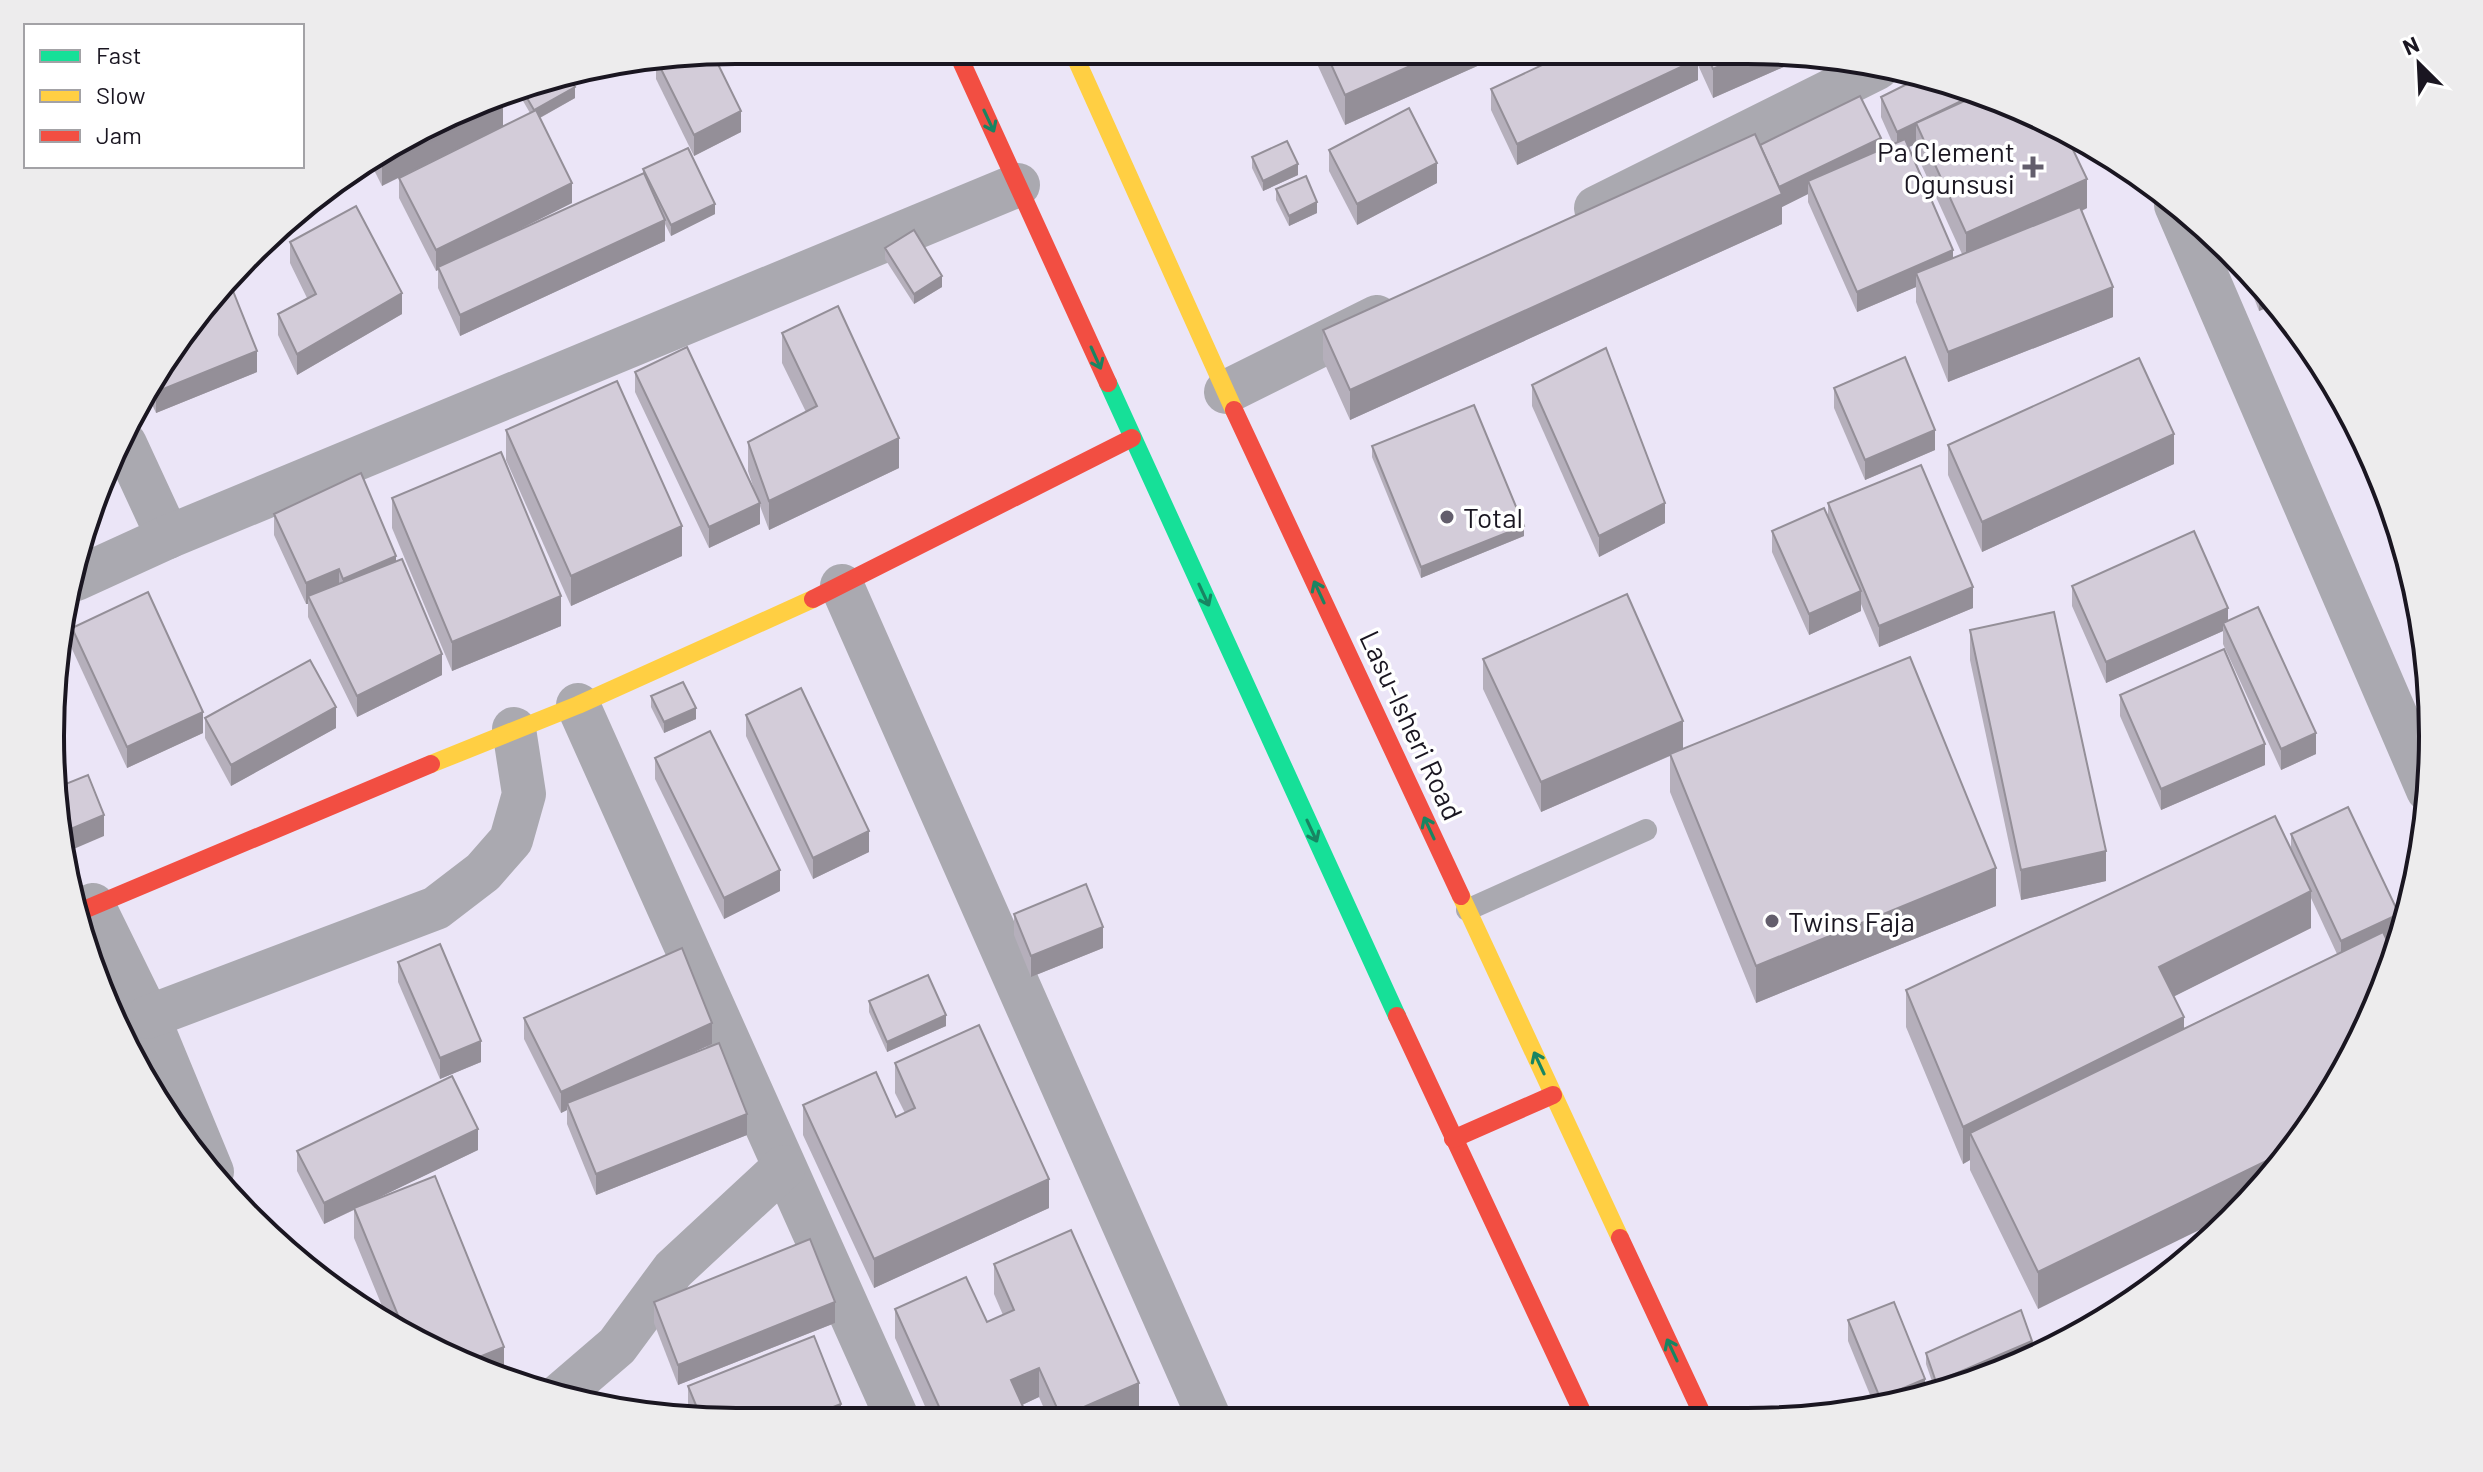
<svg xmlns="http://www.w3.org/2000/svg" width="2483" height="1472" viewBox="0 0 2483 1472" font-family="Barlow,sans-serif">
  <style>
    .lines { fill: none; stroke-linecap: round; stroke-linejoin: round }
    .lane { stroke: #aaa9b0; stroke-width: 22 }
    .street { stroke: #aaa9b0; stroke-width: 44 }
    .fast { stroke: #16e098; stroke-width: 18 }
    .slow { stroke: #ffcf43; stroke-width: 18 }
    .jam { stroke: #f24e42; stroke-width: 18 }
    .wall { fill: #b5afbb; fill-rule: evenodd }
    .shaded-wall { fill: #948f98 }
    .building { fill: #d3ccd9; stroke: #948f98; stroke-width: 2 }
    .oneway { stroke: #188562 }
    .poi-dot { fill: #635e6c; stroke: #fff; stroke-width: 3 }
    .labels { text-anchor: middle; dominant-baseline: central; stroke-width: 7; stroke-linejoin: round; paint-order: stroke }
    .poi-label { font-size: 28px; fill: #1a1621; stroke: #fff; text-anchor: start }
    .street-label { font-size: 28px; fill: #1a1621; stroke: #fff }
    .rim { fill: none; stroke: #1a1621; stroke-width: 4 }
  </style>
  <rect width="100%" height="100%" fill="#ebe5f7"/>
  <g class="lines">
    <polyline class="lane" points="1467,910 1646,830"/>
    <g class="street">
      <polyline points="2176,205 2428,790"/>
      <polyline points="1596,208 1877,68"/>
      <polyline points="1226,392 1377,317"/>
      <polyline points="125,444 168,537"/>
      <polyline points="76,579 168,537 1018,185"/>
      <polyline points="842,586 1210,1420"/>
      <polyline points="578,705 898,1420"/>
      <polyline points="93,905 148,1017 212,1172"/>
      <polyline points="148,1017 436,908 483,872 511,840 524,794 514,729"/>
      <polyline points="560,1395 617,1346 673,1270 784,1167"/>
    </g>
    <polyline class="fast" points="1108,383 1397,1016"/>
    <g class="slow">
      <polyline points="1072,50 1234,410"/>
      <polyline points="431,764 578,705 813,599"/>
      <polyline points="1461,896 1620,1238"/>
    </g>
    <g class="jam">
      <polyline points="956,50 1108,383"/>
      <polyline points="1234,410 1461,896"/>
      <polyline points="813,599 1132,438"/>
      <polyline points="79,912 431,764"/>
      <polyline points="1397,1016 1586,1420"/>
      <polyline points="1453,1139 1553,1095"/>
      <polyline points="1620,1238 1705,1420"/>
    </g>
  </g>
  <g class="wall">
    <polygon points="1318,51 1511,51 1345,125 1318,66"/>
    <polygon points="1572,51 1792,52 1811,55 1713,98 1698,65 1698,80 1517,165 1491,110 1491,89"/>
    <polygon points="713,54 741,132 694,156 656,79 656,63"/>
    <polygon points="569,78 575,98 540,118 572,203 506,236 643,173 643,169 715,214 671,236 665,224 665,241 460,336 438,288 438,270 436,271 399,198 399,178 530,113 515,87"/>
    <polygon points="499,96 382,186 371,164"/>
    <path d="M1881,97L2087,208L2082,211L2113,317L1948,382L1916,302V287L1857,312L1808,202V194L1782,207V224L1350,420L1323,360V330L1760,145L1881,150L1893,144L1881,117ZM1916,144V153L1962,254L1953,258L1908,147Z"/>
    <polygon points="1329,150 1437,183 1357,225 1329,171"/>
    <polygon points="1252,157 1298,175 1263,191 1252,168"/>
    <polygon points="1276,189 1317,213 1289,226 1276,200"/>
    <polygon points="290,242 402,314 297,375 278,335 278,314 307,298 290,263"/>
    <polygon points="885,248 942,287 914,304 885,259"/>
    <polygon points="2239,259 2276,304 2259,311"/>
    <polygon points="191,319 257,372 156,413 149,398"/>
    <polygon points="782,333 899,468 769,530 760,506 760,524 709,548 635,392 635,372 756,495 748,471 748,442 806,412 782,363"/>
    <polygon points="1532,385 1665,523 1599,557 1532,406"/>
    <polygon points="1834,388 1935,450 1865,480 1834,408"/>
    <polygon points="2349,414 2361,437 2359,438"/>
    <polygon points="506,430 682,556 571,606 506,460"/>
    <polygon points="1948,445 2174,464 1982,552 1948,475"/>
    <polygon points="1372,446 1524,536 1421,578 1372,457"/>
    <polygon points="392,498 561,626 452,671 392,528"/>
    <polygon points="1828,503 1973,608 1879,647 1861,604 1861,611 1809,635 1772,552 1772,531 1828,517"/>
    <polygon points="274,514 396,561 442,675 357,717 308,617 308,604 306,604 274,535"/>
    <polygon points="2072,586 2228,621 2316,754 2281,770 2223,644 2223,631 2106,683 2072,606"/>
    <polygon points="72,628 203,733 127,768 72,649"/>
    <polygon points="1970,630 2106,881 2021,900 1970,660"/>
    <polygon points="1483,659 1683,749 1996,906 1756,1003 1670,792 1670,756 1541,812 1483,689"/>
    <polygon points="2120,695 2265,765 2161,810 2120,716"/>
    <polygon points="651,696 696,719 664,733 651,707"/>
    <polygon points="746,715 869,852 813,879 746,736"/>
    <polygon points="205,718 336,728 231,786 205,738"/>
    <polygon points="655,758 780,891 724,919 655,779"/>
    <path d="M2291,834L2399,934L2387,940L2038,1309L1970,1170V1160L1963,1164L1906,1027V990L2291,849ZM2311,898L2337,954L2184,1028L2174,996L2311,928Z"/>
    <polygon points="1014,914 1103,948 1031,977 1014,935"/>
    <polygon points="398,962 481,1062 440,1079 398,982"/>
    <polygon points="869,1001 946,1026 887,1052 869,1012"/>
    <polygon points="524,1018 712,1044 692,1053 747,1135 596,1195 567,1124 567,1110 561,1113 524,1039"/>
    <polygon points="895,1063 1049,1208 874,1288 803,1135 803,1105 896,1117 905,1113 895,1093"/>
    <polygon points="478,1150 371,1201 504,1376 500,1378 389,1323 354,1238 354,1210 324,1224 297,1171 297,1151"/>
    <polygon points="994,1264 1139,1413 1121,1420 1049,1420 1039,1397 1022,1405 1029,1420 931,1420 895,1338 895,1309 987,1322 1003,1315 994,1294"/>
    <polygon points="654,1302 835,1323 678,1385 654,1323"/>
    <polygon points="1848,1320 1925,1398 1875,1407 1848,1341"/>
    <polygon points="2032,1352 1936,1393 1926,1364 1926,1353"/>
    <polygon points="688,1386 841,1420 693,1420 688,1406"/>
  </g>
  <g class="shaded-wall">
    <polygon points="1444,51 1511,51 1345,125 1345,95"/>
    <polygon points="1752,51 1792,52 1811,55 1713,98 1713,69"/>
    <polygon points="1698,59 1698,80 1517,165 1517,144"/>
    <polygon points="575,87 575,98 534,121 534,110"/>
    <polygon points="1980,92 2001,103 1916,123 1916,144 1897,152 1897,132"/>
    <polygon points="503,105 503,126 382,186 382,165"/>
    <polygon points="741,111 741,132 694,156 694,135"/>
    <polygon points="1881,138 1881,159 1808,181 1808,194 1782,207 1782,224 1350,420 1350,390 1779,195 1779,187"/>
    <polygon points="1437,163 1437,183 1357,225 1357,204"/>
    <polygon points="1298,164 1298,175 1263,191 1263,181"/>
    <polygon points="2087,179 2087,208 1966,263 1966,233"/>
    <polygon points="572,183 572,203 436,271 436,250"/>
    <polygon points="1317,202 1317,213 1289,226 1289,216"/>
    <polygon points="715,204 715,214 671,236 671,225"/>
    <polygon points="665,220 665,241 460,336 460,315"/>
    <polygon points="1953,250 1953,271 1916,273 1916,287 1857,312 1857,292"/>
    <polygon points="942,276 942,287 914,304 914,294"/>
    <polygon points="2259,284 2276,304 2259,311"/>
    <polygon points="2113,287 2113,317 1948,382 1948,352"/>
    <polygon points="402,293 402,314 297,375 297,354"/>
    <polygon points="257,351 257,372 156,413 156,392"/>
    <polygon points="1935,430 1935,450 1865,480 1865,460"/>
    <polygon points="2174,434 2174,464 1982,552 1982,522"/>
    <polygon points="899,438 899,468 769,530 769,501"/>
    <polygon points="760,503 760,524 709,548 709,527"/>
    <polygon points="1665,503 1665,523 1599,557 1599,536"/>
    <polygon points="682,526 682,556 571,606 571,576"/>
    <polygon points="1524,526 1524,536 1421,578 1421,567"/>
    <polygon points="396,556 396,577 343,600 343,579"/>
    <polygon points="339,569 339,590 308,596 308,604 306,604 306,583"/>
    <polygon points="1973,587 1973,608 1879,647 1879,626"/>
    <polygon points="1861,591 1861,611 1809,635 1809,614"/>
    <polygon points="561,596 561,626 452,671 452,642"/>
    <polygon points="2228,608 2228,629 2223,623 2223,631 2106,683 2106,662"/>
    <polygon points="442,654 442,675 357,717 357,696"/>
    <polygon points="336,707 336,728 231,786 231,765"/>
    <polygon points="696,708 696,719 664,733 664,722"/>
    <polygon points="203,712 203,733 127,768 127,747"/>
    <polygon points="1683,721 1683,750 1541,812 1541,782"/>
    <polygon points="2316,733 2316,754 2281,770 2281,749"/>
    <polygon points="2265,744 2265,765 2161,810 2161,789"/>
    <polygon points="104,815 104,836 69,851 66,831"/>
    <polygon points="869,831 869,852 813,879 813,858"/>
    <polygon points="2106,851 2106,881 2021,900 2021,870"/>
    <polygon points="1996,868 1996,906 1756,1003 1756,966"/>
    <polygon points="780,870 780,891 724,919 724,898"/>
    <polygon points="2311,891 2311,928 2159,1004 2159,967"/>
    <polygon points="2399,914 2399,934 2341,962 2341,941"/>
    <polygon points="1103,927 1103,948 1031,977 1031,956"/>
    <polygon points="946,1015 946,1026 887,1052 887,1042"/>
    <polygon points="2184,1017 2184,1054 1970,1133 1970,1160 1963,1164 1963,1127"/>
    <polygon points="712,1023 712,1044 569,1109 567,1103 567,1110 561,1113 561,1092"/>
    <polygon points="481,1041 481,1062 440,1079 440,1058"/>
    <polygon points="747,1114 747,1135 596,1195 596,1174"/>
    <polygon points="478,1129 478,1150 324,1224 324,1203"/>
    <polygon points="2289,1150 2232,1214 2038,1309 2038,1272"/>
    <polygon points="1049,1179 1049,1208 874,1288 874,1259"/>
    <polygon points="835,1302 835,1323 678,1385 678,1365"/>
    <polygon points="2032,1341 2032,1352 1936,1393 1936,1382"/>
    <polygon points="504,1347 504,1376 500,1378 467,1362"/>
    <polygon points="1039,1368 1039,1397 1011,1410 1011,1380"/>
    <polygon points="1925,1379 1925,1398 1880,1406 1880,1398"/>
    <polygon points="1139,1383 1139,1413 1121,1420 1061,1420 1061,1417"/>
    <polygon points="841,1404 841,1420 800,1420"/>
  </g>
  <g class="building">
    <polygon points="1325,51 1444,51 1345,95"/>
    <polygon points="1572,51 1695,51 1698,59 1517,144 1491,89"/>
    <polygon points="1705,51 1752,51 1713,69"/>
    <polygon points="713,54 741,111 694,135 658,63"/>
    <polygon points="1921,77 1968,87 1980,92 1897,132 1881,97"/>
    <polygon points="569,78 575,87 534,110 520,86"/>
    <polygon points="1982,93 2066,135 2087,179 1966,233 1916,123"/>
    <polygon points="499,96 503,105 382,165 379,159"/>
    <polygon points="1860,96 1881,138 1779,187 1760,145"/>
    <polygon points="1409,108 1437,163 1357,204 1329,150"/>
    <polygon points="536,110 572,183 436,250 399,178"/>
    <polygon points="1755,134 1782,194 1350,390 1323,330"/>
    <polygon points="1905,139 1953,250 1857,292 1808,181"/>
    <polygon points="1287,141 1298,164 1263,181 1252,157"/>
    <polygon points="688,148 715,204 671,225 643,169"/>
    <polygon points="644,173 665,220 460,315 438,267"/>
    <polygon points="1306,176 1317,202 1289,216 1276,189"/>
    <polygon points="356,206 402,293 297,354 278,314 316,294 290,242"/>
    <polygon points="2080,207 2113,287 1948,352 1916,273"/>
    <polygon points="914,230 942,276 914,294 885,248"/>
    <polygon points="229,281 257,351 156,392 154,389 191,319"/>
    <polygon points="838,306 899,438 769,501 748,442 817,406 782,333"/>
    <polygon points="687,347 760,503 709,527 635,372"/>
    <polygon points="1606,348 1665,503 1599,536 1532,385"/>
    <polygon points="1905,357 1935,430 1865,460 1834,388"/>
    <polygon points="2139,358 2174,434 1982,522 1948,445"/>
    <polygon points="617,381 682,526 571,576 506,430"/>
    <polygon points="1474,405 1524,526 1421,567 1372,446"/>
    <polygon points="501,452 561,596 452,642 392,498"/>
    <polygon points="1921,465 1973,587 1879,626 1828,503"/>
    <polygon points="361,473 396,556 343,579 339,569 306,583 274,514"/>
    <polygon points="1824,508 1861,591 1809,614 1772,531"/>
    <polygon points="2194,531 2228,608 2106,662 2072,586"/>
    <polygon points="402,559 442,654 357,696 308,596"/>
    <polygon points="148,592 203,712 127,747 72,628"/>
    <polygon points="1627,594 1683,721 1541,782 1483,659"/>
    <polygon points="2258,607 2316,733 2281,749 2223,623"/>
    <polygon points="2054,612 2106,851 2021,870 1970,630"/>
    <polygon points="2224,649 2265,744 2161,789 2120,695"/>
    <polygon points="1910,657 1996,868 1756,966 1670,754"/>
    <polygon points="310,660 336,707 231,765 205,718"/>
    <polygon points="683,682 696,708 664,722 651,696"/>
    <polygon points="801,688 869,831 813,858 746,715"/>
    <polygon points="710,731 780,870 724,898 655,758"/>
    <polygon points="88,775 104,815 66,831 58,787"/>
    <polygon points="2348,807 2399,914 2341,941 2291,834"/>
    <polygon points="2275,816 2311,891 2159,967 2184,1017 1963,1127 1906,990"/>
    <polygon points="1086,884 1103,927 1031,956 1014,914"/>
    <polygon points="2383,932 2394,955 2381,999 2317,1118 2289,1150 2038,1272 1970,1133"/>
    <polygon points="440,944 481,1041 440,1058 398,962"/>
    <polygon points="682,948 712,1023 561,1092 524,1018"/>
    <polygon points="928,975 946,1015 887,1042 869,1001"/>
    <polygon points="979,1025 1049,1179 874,1259 803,1105 876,1072 896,1117 915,1108 895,1063"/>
    <polygon points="719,1043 747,1114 596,1174 567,1103"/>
    <polygon points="452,1076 478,1129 324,1203 297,1151"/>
    <polygon points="435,1176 504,1347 467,1362 404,1330 354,1208"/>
    <polygon points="1071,1230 1139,1383 1061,1417 1039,1368 1011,1380 1029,1420 945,1420 895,1309 966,1277 987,1322 1014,1310 994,1264"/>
    <polygon points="810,1239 835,1302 678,1365 654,1302"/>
    <polygon points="1894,1302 1925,1379 1880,1398 1848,1320"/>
    <polygon points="2021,1310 2032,1341 1936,1382 1926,1353"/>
    <polygon points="814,1336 841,1404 800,1420 702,1420 688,1386"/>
  </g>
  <defs><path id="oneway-shaft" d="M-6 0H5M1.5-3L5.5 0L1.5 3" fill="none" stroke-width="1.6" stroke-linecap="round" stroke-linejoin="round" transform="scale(2)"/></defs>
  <g class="oneway">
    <use href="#oneway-shaft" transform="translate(989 121) rotate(65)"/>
    <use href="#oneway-shaft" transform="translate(1096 358) rotate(66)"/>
    <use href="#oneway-shaft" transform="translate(1319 592) rotate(-115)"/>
    <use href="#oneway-shaft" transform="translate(1204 595) rotate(65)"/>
    <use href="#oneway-shaft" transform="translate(1429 828) rotate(-115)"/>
    <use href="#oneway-shaft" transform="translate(1312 831) rotate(65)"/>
    <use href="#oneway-shaft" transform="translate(1539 1063) rotate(-115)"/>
    <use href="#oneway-shaft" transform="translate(1672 1350) rotate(-115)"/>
  </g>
  <g class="poi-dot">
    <path d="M2029 155h8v8h8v8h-8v8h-8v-8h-8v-8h8z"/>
    <circle cx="1447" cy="517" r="8"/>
    <circle cx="1772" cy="921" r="8"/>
  </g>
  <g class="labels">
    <g class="poi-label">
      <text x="2015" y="151" text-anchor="end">Pa Clement<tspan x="2015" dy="32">Ogunsusi</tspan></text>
      <text x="1463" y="517">Total</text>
      <text x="1788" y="921">Twins Faja</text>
    </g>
    <g class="street-label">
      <text transform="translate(1412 725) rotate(65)">Lasu-Isheri Road</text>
    </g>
  </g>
  <path d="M0 0H2483V1472H0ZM736 64H1747A672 672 0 0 1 2419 736V736A672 672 0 0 1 1747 1408H736A672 672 0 0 1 64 736V736A672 672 0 0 1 736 64Z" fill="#edeced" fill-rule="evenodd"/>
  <path class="rim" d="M736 64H1747A672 672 0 0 1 2419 736V736A672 672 0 0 1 1747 1408H736A672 672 0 0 1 64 736V736A672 672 0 0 1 736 64Z"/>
  <rect x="24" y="24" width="280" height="144" fill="#ffffff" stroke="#a3a2a6" stroke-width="2"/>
  <rect x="40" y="50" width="40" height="12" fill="#16e098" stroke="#a3a2a6" stroke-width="2"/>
  <text x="96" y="64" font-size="24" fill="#1a1621">Fast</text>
  <rect x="40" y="90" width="40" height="12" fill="#ffcf43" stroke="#a3a2a6" stroke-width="2"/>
  <text x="96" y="104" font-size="24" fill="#1a1621">Slow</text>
  <rect x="40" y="130" width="40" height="12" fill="#f24e42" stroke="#a3a2a6" stroke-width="2"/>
  <text x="96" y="144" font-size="24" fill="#1a1621">Jam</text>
  <g transform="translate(2419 64) rotate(336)" stroke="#ffffff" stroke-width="6" paint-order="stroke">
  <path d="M0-6L14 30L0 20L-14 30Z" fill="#1a1621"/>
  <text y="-12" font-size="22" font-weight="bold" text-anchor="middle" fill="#1a1621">N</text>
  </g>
</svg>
